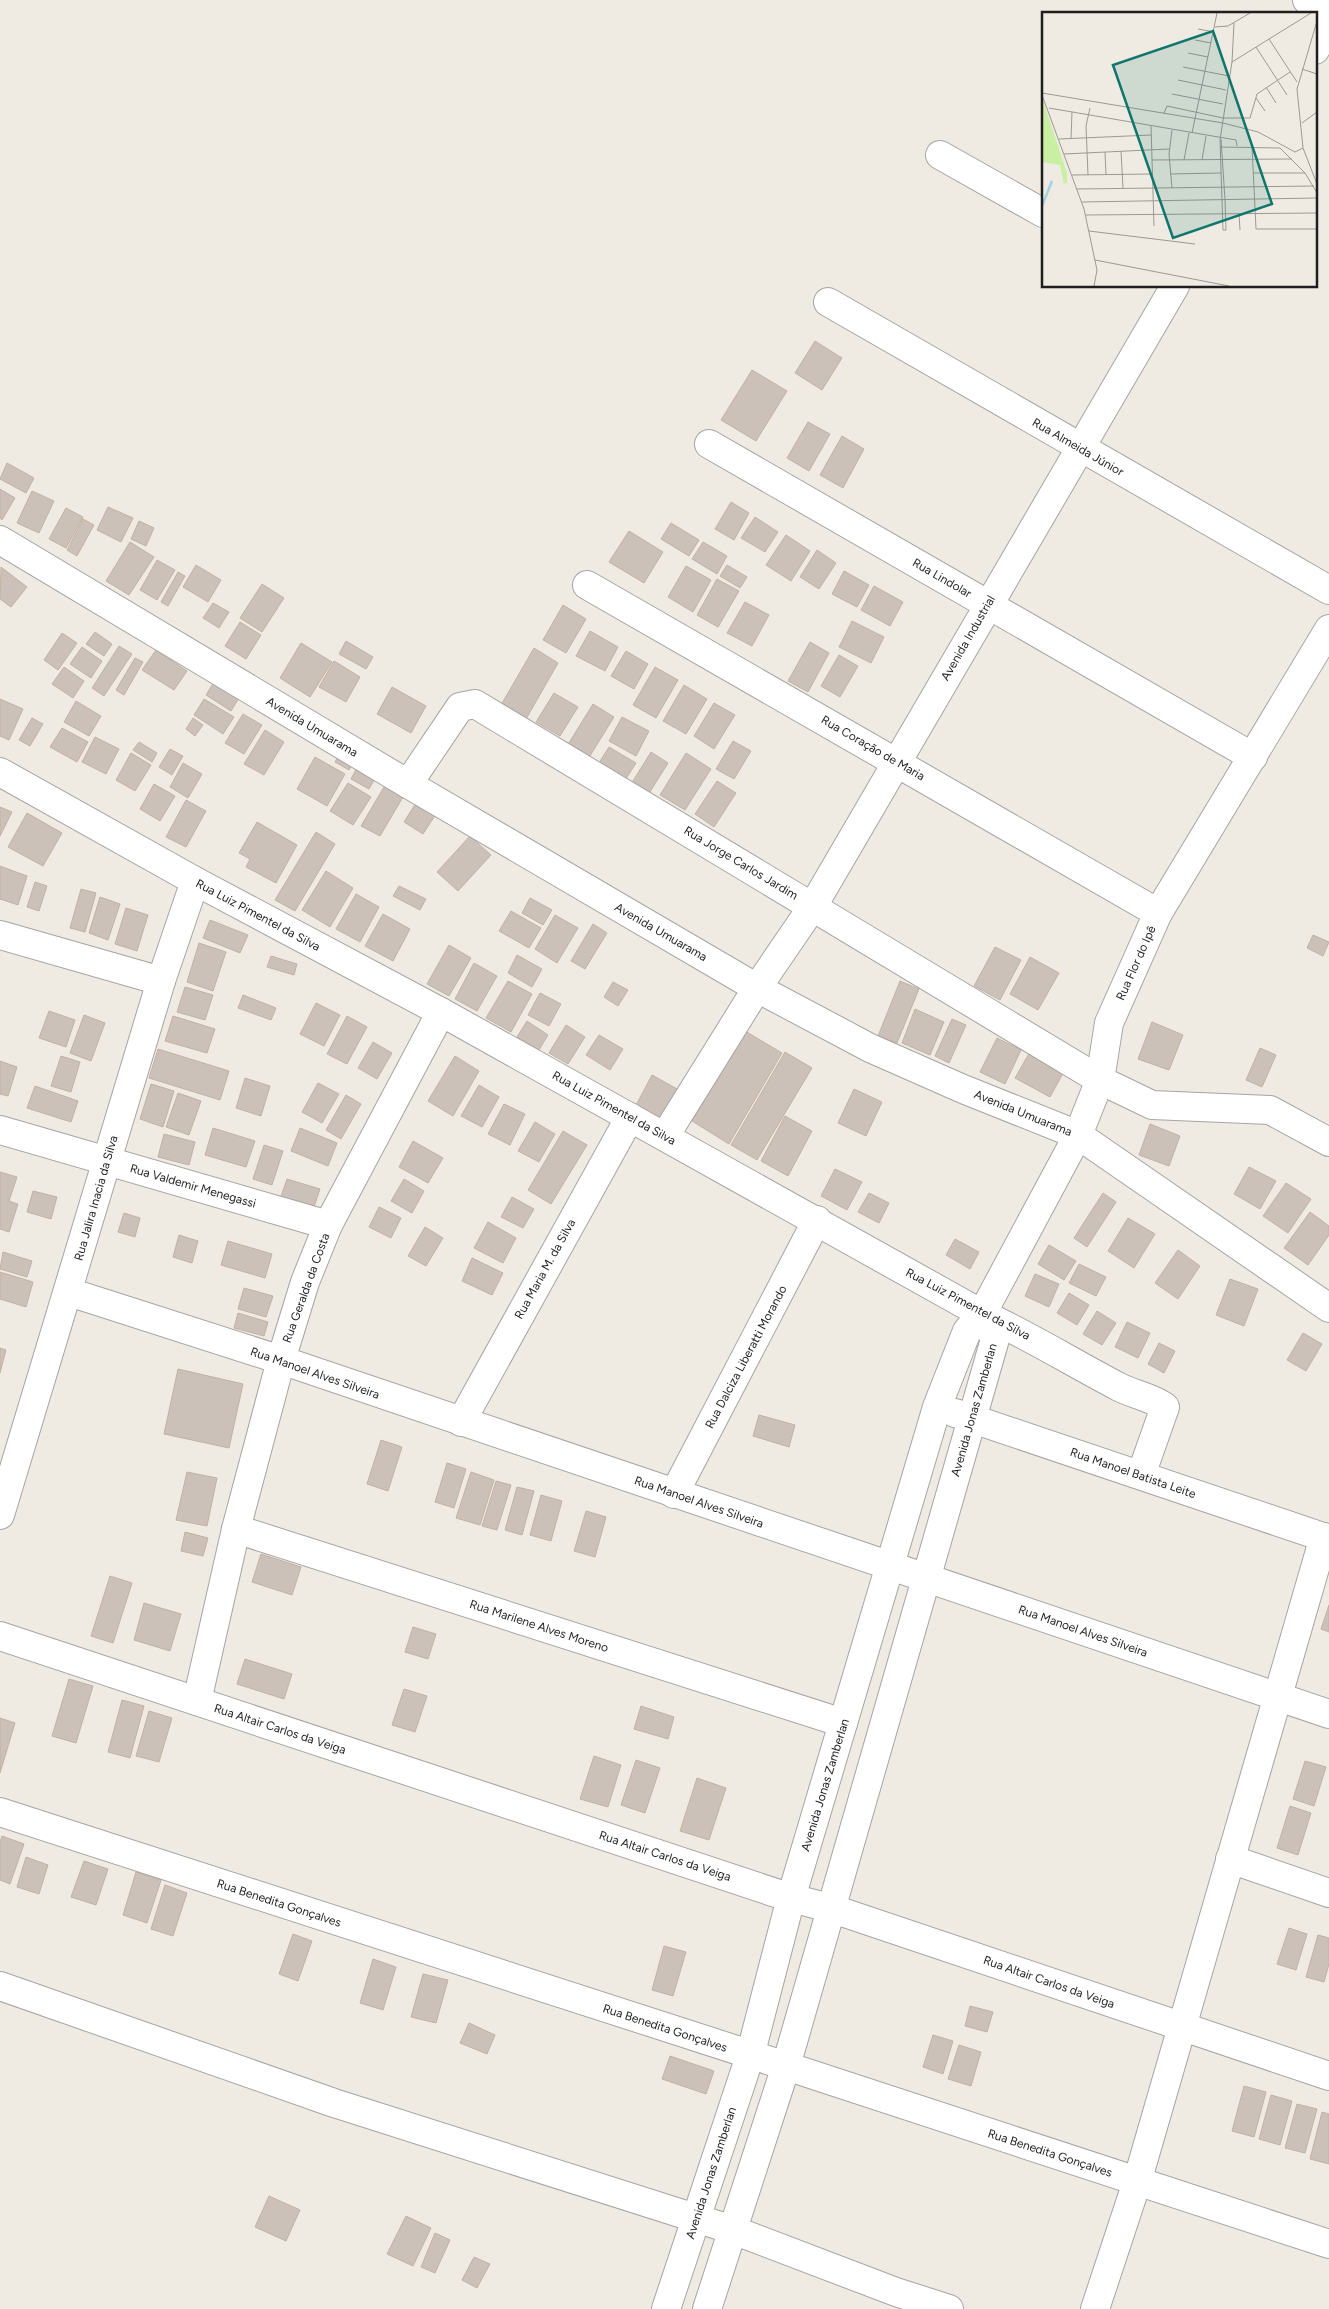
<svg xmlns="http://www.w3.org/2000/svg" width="1329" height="2309" viewBox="0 0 1329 2309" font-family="Figtree,sans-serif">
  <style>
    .building { fill: #ccc1b8; stroke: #c3b1a3 }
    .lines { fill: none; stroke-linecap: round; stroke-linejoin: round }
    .minor-casing { stroke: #a5a5a5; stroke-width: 30 }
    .minor { stroke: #fff; stroke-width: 28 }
    .labels { text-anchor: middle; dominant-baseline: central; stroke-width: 4.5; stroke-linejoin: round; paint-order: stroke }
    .street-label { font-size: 12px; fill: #1e1e1e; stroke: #fff }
    .inset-river { fill: none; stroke: #9fd3e2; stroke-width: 2.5 }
    .inset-road { fill: none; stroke: #9c9994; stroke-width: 1 }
    .view { fill: #0f766e; fill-opacity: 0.15; stroke: #0f766e; stroke-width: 2.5 }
    .inset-edge { fill: none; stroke: #1e1e1e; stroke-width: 2.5 }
  </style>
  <rect width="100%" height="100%" fill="#f0ebe2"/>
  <g class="building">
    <polygon points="815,341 842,358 822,390 795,373"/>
    <polygon points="752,370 787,391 756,441 721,420"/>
    <polygon points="808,422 830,434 809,471 787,458"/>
    <polygon points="842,436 864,449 843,488 820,475"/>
    <polygon points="7,463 34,478 26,493 0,479"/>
    <polygon points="0,489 15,498 2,520 0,518"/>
    <polygon points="32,491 54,501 39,533 17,523"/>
    <polygon points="731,502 749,513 734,540 715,529"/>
    <polygon points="108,507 133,518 121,542 97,530"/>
    <polygon points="66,508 83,517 66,548 49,539"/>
    <polygon points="755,517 778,532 765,552 741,538"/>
    <polygon points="83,519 94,525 77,556 67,550"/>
    <polygon points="139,521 154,528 146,546 131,539"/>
    <polygon points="671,523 699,540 689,556 661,539"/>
    <polygon points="629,531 663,552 644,583 609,562"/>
    <polygon points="786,535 810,551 791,581 766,565"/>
    <polygon points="130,542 154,557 129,595 106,581"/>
    <polygon points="703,542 727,556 717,574 692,559"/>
    <polygon points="817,550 836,563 819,589 800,577"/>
    <polygon points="157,560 175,570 157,600 140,590"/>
    <polygon points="196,565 221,580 208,602 183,587"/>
    <polygon points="727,565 747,577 740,588 720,576"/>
    <polygon points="686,566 711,580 693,612 668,597"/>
    <polygon points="1,567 27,587 11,607 0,599"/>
    <polygon points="844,571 869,585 857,607 832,594"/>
    <polygon points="178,572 185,576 168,606 161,602"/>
    <polygon points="717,579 739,591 718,627 697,615"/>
    <polygon points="262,584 284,598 262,632 240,618"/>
    <polygon points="874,586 903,602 890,626 861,610"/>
    <polygon points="745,602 769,615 752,646 727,633"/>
    <polygon points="213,603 229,612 219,628 203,618"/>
    <polygon points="563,605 586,619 566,653 543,640"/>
    <polygon points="852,621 884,637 871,663 839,647"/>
    <polygon points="240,622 261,635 246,659 225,646"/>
    <polygon points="590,631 618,647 605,671 576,656"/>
    <polygon points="95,632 112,644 104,656 86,644"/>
    <polygon points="62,633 77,643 58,670 44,660"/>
    <polygon points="346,641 373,657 366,669 339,654"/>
    <polygon points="810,642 829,653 808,692 788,681"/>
    <polygon points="301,643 332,662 310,697 280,678"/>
    <polygon points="119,646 132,654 104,696 92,688"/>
    <polygon points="82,647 102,661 91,678 70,664"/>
    <polygon points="534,648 558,663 526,719 501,705"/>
    <polygon points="156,650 187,671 174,690 142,670"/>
    <polygon points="626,651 648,664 634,689 611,676"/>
    <polygon points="839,655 858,666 840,697 821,686"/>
    <polygon points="135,658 143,662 124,695 116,690"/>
    <polygon points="334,661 360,677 346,702 319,687"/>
    <polygon points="64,667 84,681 73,698 52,684"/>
    <polygon points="655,667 678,680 656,718 633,705"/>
    <polygon points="217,677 242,693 231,711 206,695"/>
    <polygon points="684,685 707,699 686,734 663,721"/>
    <polygon points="392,687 426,706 411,733 377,714"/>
    <polygon points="554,693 578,707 560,736 536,722"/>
    <polygon points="0,699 23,709 9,740 0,736"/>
    <polygon points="204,699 234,717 223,734 194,715"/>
    <polygon points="76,701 101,716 89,736 64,722"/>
    <polygon points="714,703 735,715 714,749 694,736"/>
    <polygon points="593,704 614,717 588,759 567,746"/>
    <polygon points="243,714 262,725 244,754 225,743"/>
    <polygon points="622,717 649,731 636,756 609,741"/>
    <polygon points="32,718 43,724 30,746 19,740"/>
    <polygon points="193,718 203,725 195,736 186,729"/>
    <polygon points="62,728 88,742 77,762 50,747"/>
    <polygon points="265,730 284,742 264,775 244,764"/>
    <polygon points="95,737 119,749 106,774 82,762"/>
    <polygon points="733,741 751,751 734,779 716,769"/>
    <polygon points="139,742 157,753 152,762 133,750"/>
    <polygon points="609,747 636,763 624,782 597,766"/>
    <polygon points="170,749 183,756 172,775 159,767"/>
    <polygon points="651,752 668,763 645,800 628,789"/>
    <polygon points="131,753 151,765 135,791 116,780"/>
    <polygon points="340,753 354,761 349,770 335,762"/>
    <polygon points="686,753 711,769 685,810 660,795"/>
    <polygon points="315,757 345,774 327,806 297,789"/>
    <polygon points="360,762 379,772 369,789 351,779"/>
    <polygon points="183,763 202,774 188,798 170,787"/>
    <polygon points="717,781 736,793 714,827 695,814"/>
    <polygon points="348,783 371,797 353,825 330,811"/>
    <polygon points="154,784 175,796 160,821 140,809"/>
    <polygon points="384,787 403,797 380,836 361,826"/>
    <polygon points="419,798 438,811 423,834 404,822"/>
    <polygon points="186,800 206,811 186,847 166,837"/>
    <polygon points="0,807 12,812 0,836"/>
    <polygon points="27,813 62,833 43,866 8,847"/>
    <polygon points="257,822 297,845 276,883 246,867 250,859 239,853"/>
    <polygon points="316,832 335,844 295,911 275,900"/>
    <polygon points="470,836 491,855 458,891 437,872"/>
    <polygon points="0,866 27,876 18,905 0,899"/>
    <polygon points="326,871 353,888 330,927 302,910"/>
    <polygon points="35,882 47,886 39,911 27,907"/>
    <polygon points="399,886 426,899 420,910 393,896"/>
    <polygon points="81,889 96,893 85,932 70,928"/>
    <polygon points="356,894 379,907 360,942 336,929"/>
    <polygon points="100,897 120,904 108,940 89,933"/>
    <polygon points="530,898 552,910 543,925 522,913"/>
    <polygon points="126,908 148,915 137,951 115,944"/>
    <polygon points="511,911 541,928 529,948 499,931"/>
    <polygon points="383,914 410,929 393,961 365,946"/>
    <polygon points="555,915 578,928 557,963 535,949"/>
    <polygon points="210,920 248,935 240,953 203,938"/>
    <polygon points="593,924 607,933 585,969 571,961"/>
    <polygon points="1313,935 1329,942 1323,956 1307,948"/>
    <polygon points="199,943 226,952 213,991 187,982"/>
    <polygon points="449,945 471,958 449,996 427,984"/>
    <polygon points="995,947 1021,960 1000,1000 974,986"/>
    <polygon points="517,955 542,969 532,987 508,973"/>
    <polygon points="271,956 297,964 294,975 267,967"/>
    <polygon points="1030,957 1059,973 1038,1010 1010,994"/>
    <polygon points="474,963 497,976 477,1011 455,999"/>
    <polygon points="508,981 532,994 511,1032 486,1018"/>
    <polygon points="900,981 919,989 897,1043 878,1036"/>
    <polygon points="613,982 628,990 618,1006 604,997"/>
    <polygon points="185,987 213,995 205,1020 177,1012"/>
    <polygon points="540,993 561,1004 549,1026 528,1015"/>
    <polygon points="243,995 276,1008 271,1020 238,1008"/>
    <polygon points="316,1003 340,1015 324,1046 300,1034"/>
    <polygon points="915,1009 944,1022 930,1055 902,1043"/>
    <polygon points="49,1011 75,1020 66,1047 39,1038"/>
    <polygon points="84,1015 105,1023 91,1061 70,1053"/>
    <polygon points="173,1016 215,1029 207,1053 165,1041"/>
    <polygon points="347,1016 367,1027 347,1064 327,1054"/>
    <polygon points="952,1019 966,1025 949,1063 935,1056"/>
    <polygon points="527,1021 548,1035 539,1050 517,1037"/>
    <polygon points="1152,1022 1183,1035 1169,1070 1138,1059"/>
    <polygon points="566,1025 585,1037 568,1064 549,1053"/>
    <polygon points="745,1031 782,1053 729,1144 692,1121"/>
    <polygon points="599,1035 623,1049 610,1070 586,1055"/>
    <polygon points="997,1038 1021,1050 1005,1084 980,1072"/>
    <polygon points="373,1042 392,1053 377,1079 358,1068"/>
    <polygon points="1260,1048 1276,1055 1262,1087 1246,1080"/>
    <polygon points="158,1049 229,1071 220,1100 149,1078"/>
    <polygon points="1031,1050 1066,1068 1050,1097 1015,1078"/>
    <polygon points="785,1052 812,1068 757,1160 731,1145"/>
    <polygon points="61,1056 80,1062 71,1092 51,1086"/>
    <polygon points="455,1056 479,1071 453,1116 428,1101"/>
    <polygon points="0,1061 17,1067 8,1096 0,1094"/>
    <polygon points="652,1075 679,1090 660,1123 634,1109"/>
    <polygon points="245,1078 270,1086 261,1116 236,1108"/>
    <polygon points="318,1083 339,1094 322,1123 302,1112"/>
    <polygon points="151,1084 174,1091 163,1127 140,1119"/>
    <polygon points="479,1085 499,1097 482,1127 461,1116"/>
    <polygon points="35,1086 78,1101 71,1122 27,1108"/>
    <polygon points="854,1089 882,1102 866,1136 838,1123"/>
    <polygon points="178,1093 201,1101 189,1135 166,1127"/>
    <polygon points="346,1095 361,1104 341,1139 326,1130"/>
    <polygon points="504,1104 525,1114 510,1145 488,1134"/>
    <polygon points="785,1116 812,1131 788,1176 761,1161"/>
    <polygon points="535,1122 555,1134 539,1162 518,1151"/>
    <polygon points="1150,1124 1180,1136 1169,1166 1139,1155"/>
    <polygon points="213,1128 255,1141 246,1167 205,1155"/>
    <polygon points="300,1128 337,1143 328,1166 291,1151"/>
    <polygon points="563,1131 587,1145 551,1204 528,1190"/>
    <polygon points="164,1134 195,1142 189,1165 158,1157"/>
    <polygon points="413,1141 443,1158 428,1183 399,1167"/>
    <polygon points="264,1145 283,1151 272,1185 253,1179"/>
    <polygon points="1249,1167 1276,1181 1260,1209 1234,1194"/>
    <polygon points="835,1169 862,1182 847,1210 821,1196"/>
    <polygon points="0,1172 17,1177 9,1201 18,1204 9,1232 0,1229"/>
    <polygon points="287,1179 320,1189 313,1210 280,1199"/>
    <polygon points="404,1179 424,1191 412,1213 391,1201"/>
    <polygon points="1286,1183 1311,1199 1288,1233 1263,1216"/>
    <polygon points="33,1191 57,1197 51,1219 27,1212"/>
    <polygon points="869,1193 889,1203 879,1223 858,1212"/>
    <polygon points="1103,1193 1116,1202 1087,1247 1074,1238"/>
    <polygon points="512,1197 534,1209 523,1228 501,1217"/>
    <polygon points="379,1207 401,1218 391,1238 369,1227"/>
    <polygon points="1310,1212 1329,1226 1329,1235 1308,1265 1284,1248"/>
    <polygon points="124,1213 140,1218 135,1237 118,1232"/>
    <polygon points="1128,1218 1155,1234 1134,1268 1108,1251"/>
    <polygon points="488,1222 516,1238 503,1263 474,1248"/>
    <polygon points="425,1227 443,1238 426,1266 408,1256"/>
    <polygon points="179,1235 198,1241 192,1263 173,1257"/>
    <polygon points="955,1239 979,1252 970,1269 946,1255"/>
    <polygon points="228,1241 272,1254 265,1278 221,1265"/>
    <polygon points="1049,1245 1076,1261 1064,1280 1038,1264"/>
    <polygon points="1178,1250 1200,1266 1178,1299 1155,1283"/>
    <polygon points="3,1252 32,1261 27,1277 0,1269"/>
    <polygon points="472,1258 503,1273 492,1295 462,1281"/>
    <polygon points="1079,1264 1106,1277 1096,1296 1069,1283"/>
    <polygon points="0,1272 33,1282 26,1307 0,1299"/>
    <polygon points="1035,1274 1059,1284 1049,1307 1025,1296"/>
    <polygon points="1230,1279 1258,1289 1244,1326 1216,1315"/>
    <polygon points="244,1288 273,1296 266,1317 238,1309"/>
    <polygon points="1069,1293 1089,1305 1077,1325 1057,1313"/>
    <polygon points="1097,1311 1116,1323 1102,1345 1083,1334"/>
    <polygon points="238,1313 268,1322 264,1336 234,1328"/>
    <polygon points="1127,1322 1150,1333 1138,1358 1115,1347"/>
    <polygon points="1303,1333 1322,1344 1306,1371 1287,1360"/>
    <polygon points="1159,1343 1175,1351 1164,1373 1148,1364"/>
    <polygon points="0,1348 6,1350 0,1373"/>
    <polygon points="178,1369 243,1384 229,1448 164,1434"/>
    <polygon points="759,1415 795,1425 789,1447 753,1436"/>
    <polygon points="381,1440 402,1447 388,1491 367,1484"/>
    <polygon points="447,1463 466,1469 454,1508 435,1502"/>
    <polygon points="187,1472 217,1478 207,1526 176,1520"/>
    <polygon points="471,1472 494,1480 480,1525 456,1518"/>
    <polygon points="496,1481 511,1485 497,1530 482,1526"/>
    <polygon points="517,1487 534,1491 522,1535 505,1530"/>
    <polygon points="541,1495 562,1501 551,1541 530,1535"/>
    <polygon points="586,1511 606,1517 595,1557 574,1551"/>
    <polygon points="185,1532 208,1538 203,1556 181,1551"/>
    <polygon points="261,1554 301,1567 292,1595 252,1582"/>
    <polygon points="110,1576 132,1583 113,1643 91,1636"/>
    <polygon points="144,1603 181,1614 170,1651 134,1640"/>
    <polygon points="1329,1605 1329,1632 1321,1629"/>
    <polygon points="413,1627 436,1634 428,1659 405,1652"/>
    <polygon points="245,1659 292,1674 284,1699 237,1684"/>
    <polygon points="69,1679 93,1686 76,1743 52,1736"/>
    <polygon points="404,1689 427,1696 415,1732 392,1725"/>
    <polygon points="122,1700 144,1706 130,1758 108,1752"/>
    <polygon points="641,1706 674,1717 668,1739 634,1729"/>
    <polygon points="149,1711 172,1718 159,1762 136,1756"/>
    <polygon points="0,1718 15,1723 0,1773"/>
    <polygon points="594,1756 621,1765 608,1807 580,1799"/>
    <polygon points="636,1760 660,1768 645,1813 621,1805"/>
    <polygon points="1305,1761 1326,1767 1314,1806 1293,1799"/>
    <polygon points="697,1778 726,1788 709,1840 680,1831"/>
    <polygon points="1290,1806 1311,1813 1298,1855 1277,1848"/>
    <polygon points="2,1836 24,1844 10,1884 0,1880 0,1842"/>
    <polygon points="26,1857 48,1865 39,1894 17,1887"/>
    <polygon points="84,1861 108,1869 96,1905 71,1897"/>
    <polygon points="136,1872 161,1880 147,1923 123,1915"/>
    <polygon points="165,1885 187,1893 173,1936 151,1929"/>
    <polygon points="1289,1928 1307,1934 1296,1970 1277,1964"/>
    <polygon points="293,1934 312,1941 298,1981 279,1974"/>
    <polygon points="1318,1935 1329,1938 1329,1964 1324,1982 1306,1977"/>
    <polygon points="664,1946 686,1952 673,1996 652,1990"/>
    <polygon points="373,1959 396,1967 383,2010 360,2003"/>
    <polygon points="423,1974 448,1980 436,2023 411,2017"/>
    <polygon points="970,2006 993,2012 987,2032 965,2026"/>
    <polygon points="469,2023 495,2035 487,2054 460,2043"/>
    <polygon points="933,2035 953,2041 943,2074 923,2067"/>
    <polygon points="959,2045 981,2052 971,2086 948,2079"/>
    <polygon points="670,2056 714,2071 706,2094 662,2079"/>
    <polygon points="1244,2086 1266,2092 1254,2137 1232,2131"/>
    <polygon points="1271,2095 1292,2101 1280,2145 1259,2139"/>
    <polygon points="1297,2104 1317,2109 1305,2153 1285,2148"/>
    <polygon points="1322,2112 1329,2114 1329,2164 1310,2159"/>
    <polygon points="269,2196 300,2210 286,2241 255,2227"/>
    <polygon points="406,2216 431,2228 413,2266 387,2254"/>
    <polygon points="435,2233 450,2240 435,2273 421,2267"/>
    <polygon points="474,2257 490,2264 477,2288 462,2280"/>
  </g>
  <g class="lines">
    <g class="minor-casing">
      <g id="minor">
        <polyline points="1307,0 1329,13"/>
        <polyline points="1315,50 1329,27"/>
        <polyline points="940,155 1043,213"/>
        <polyline points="828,302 1329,590"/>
        <polyline points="709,444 1253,757"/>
        <polyline points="0,540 408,784 757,988 870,1048 963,1089 1078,1135 1329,1308"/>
        <polyline points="587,585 1158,913"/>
        <path d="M0,772L195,881L441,1012L982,1314C1030,1336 1073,1363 1119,1387C1135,1395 1151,1397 1165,1407L1141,1475"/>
        <polyline points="408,784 460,707 475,704 1100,1080 1152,1105 1270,1110 1329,1142"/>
        <polyline points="0,935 161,981"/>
        <polyline points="0,1130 328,1225"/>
        <polyline points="665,1136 757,988 813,906 1175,286"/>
        <polyline points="69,1292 281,1360 1329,1714"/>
        <polyline points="955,1413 1329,1539"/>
        <polyline points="461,1422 630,1117"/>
        <polyline points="674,1494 817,1220"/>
        <polyline points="0,1515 161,981 195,881"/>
        <polyline points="236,1529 843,1723"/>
        <polyline points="0,1636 791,1898 830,1908 1329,2076"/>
        <polyline points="197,1701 236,1529 281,1360 305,1282 328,1225 441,1012"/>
        <polyline points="0,1812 786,2066 1329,2244"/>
        <polyline points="1230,1859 1329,1893"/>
        <polyline points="0,1986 334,2103 733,2230 896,2292 949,2309"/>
        <polyline points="666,2309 750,2056 791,1898 937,1407 967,1331 982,1314 1078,1135 1100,1080 1109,1023 1158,913 1329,629"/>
        <polyline points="707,2309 786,2066 995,1339 982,1314"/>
        <polyline points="1095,2309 1137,2182 1324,1537"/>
      </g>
    </g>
    <use href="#minor" class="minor"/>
  </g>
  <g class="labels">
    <g class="street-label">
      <text transform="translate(1078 447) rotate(30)">Rua Almeida Júnior</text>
      <text transform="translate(942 578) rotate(30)">Rua Lindolar</text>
      <text transform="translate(968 638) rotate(-60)">Avenida Industrial</text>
      <text transform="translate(312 727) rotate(31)">Avenida Umuarama</text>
      <text transform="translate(873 748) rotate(30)">Rua Coração de Maria</text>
      <text transform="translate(741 863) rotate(31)">Rua Jorge Carlos Jardim</text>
      <text transform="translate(258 915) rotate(28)">Rua Luiz Pimentel da Silva</text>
      <text transform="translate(661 932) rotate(30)">Avenida Umuarama</text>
      <text transform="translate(1136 963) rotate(-66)">Rua Flor do Ipê</text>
      <text transform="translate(614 1108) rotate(29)">Rua Luiz Pimentel da Silva</text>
      <text transform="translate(1023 1113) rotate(22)">Avenida Umuarama</text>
      <text transform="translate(193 1186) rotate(16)">Rua Valdemir Menegassi</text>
      <text transform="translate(96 1198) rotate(-74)">Rua Jalira Inacia da Silva</text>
      <text transform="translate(545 1269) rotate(-61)">Rua Maria M. da Silva</text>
      <text transform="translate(306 1288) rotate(-70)">Rua Geralda da Costa</text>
      <text transform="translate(968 1304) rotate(28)">Rua Luiz Pimentel da Silva</text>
      <text transform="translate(746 1357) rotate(-62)">Rua Dalciza Liberatti Morando</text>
      <text transform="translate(315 1373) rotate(19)">Rua Manoel Alves Silveira</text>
      <text transform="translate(974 1410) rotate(-74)">Avenida Jonas Zamberlan</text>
      <text transform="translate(1133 1473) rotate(19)">Rua Manoel Batista Leite</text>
      <text transform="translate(699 1502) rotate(19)">Rua Manoel Alves Silveira</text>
      <text transform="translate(539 1626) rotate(18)">Rua Marilene Alves Moreno</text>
      <text transform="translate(1083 1631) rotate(19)">Rua Manoel Alves Silveira</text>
      <text transform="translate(280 1729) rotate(18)">Rua Altair Carlos da Veiga</text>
      <text transform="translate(825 1785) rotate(-73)">Avenida Jonas Zamberlan</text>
      <text transform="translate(665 1856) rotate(18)">Rua Altair Carlos da Veiga</text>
      <text transform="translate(279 1903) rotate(18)">Rua Benedita Gonçalves</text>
      <text transform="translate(1049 1982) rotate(19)">Rua Altair Carlos da Veiga</text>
      <text transform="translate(665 2028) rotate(18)">Rua Benedita Gonçalves</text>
      <text transform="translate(1050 2153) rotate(18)">Rua Benedita Gonçalves</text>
      <text transform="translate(711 2173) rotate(-72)">Avenida Jonas Zamberlan</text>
    </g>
  </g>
  <g transform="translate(1042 12)">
    <rect width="275" height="275" fill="#f0ebe2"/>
    <path d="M0,86L25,161V171L22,172L18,153L0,150Z" fill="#c9efa3"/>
    <path class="inset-river" d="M0,194L10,169"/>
    <path class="inset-road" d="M275,9L255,77L261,136L275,172M173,15L186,14L208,1M156,17L172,20M227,27L255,70M153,28L169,31M214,35L245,83M146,41L166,45M190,50L269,1M141,55L187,64M260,57L275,62M136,68L184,78M275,69V94M224,75L234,91M0,81L181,111L216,120L253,140L261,136M130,82L181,92M0,83L42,197L55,258L52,274M214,86L223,99M7,96L194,128L195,134M122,101L125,94L181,106H208L215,82L248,60M260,111L275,100M109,114L112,214M150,121L175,1M17,127L109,123M29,127L30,100M179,127L183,188L184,218H181M210,134L214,217H275M178,135L238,136L263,161L275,181M79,139L81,176M63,140L64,163M22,142L127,137M110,148L250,147M142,148L147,121M160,148L164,124M211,161H263M128,162L179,161M30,163L110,162M46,163L44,114L48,96M130,176L127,142L130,118M35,177L272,174M40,190L275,186M197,202L198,218M44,203L275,201M181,218L178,128L190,50L192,11M47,219L153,232M53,248L187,274"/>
    <path class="view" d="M171,19L230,192L131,226L71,53Z"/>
    <rect width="275" height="275" class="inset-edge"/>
  </g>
</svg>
